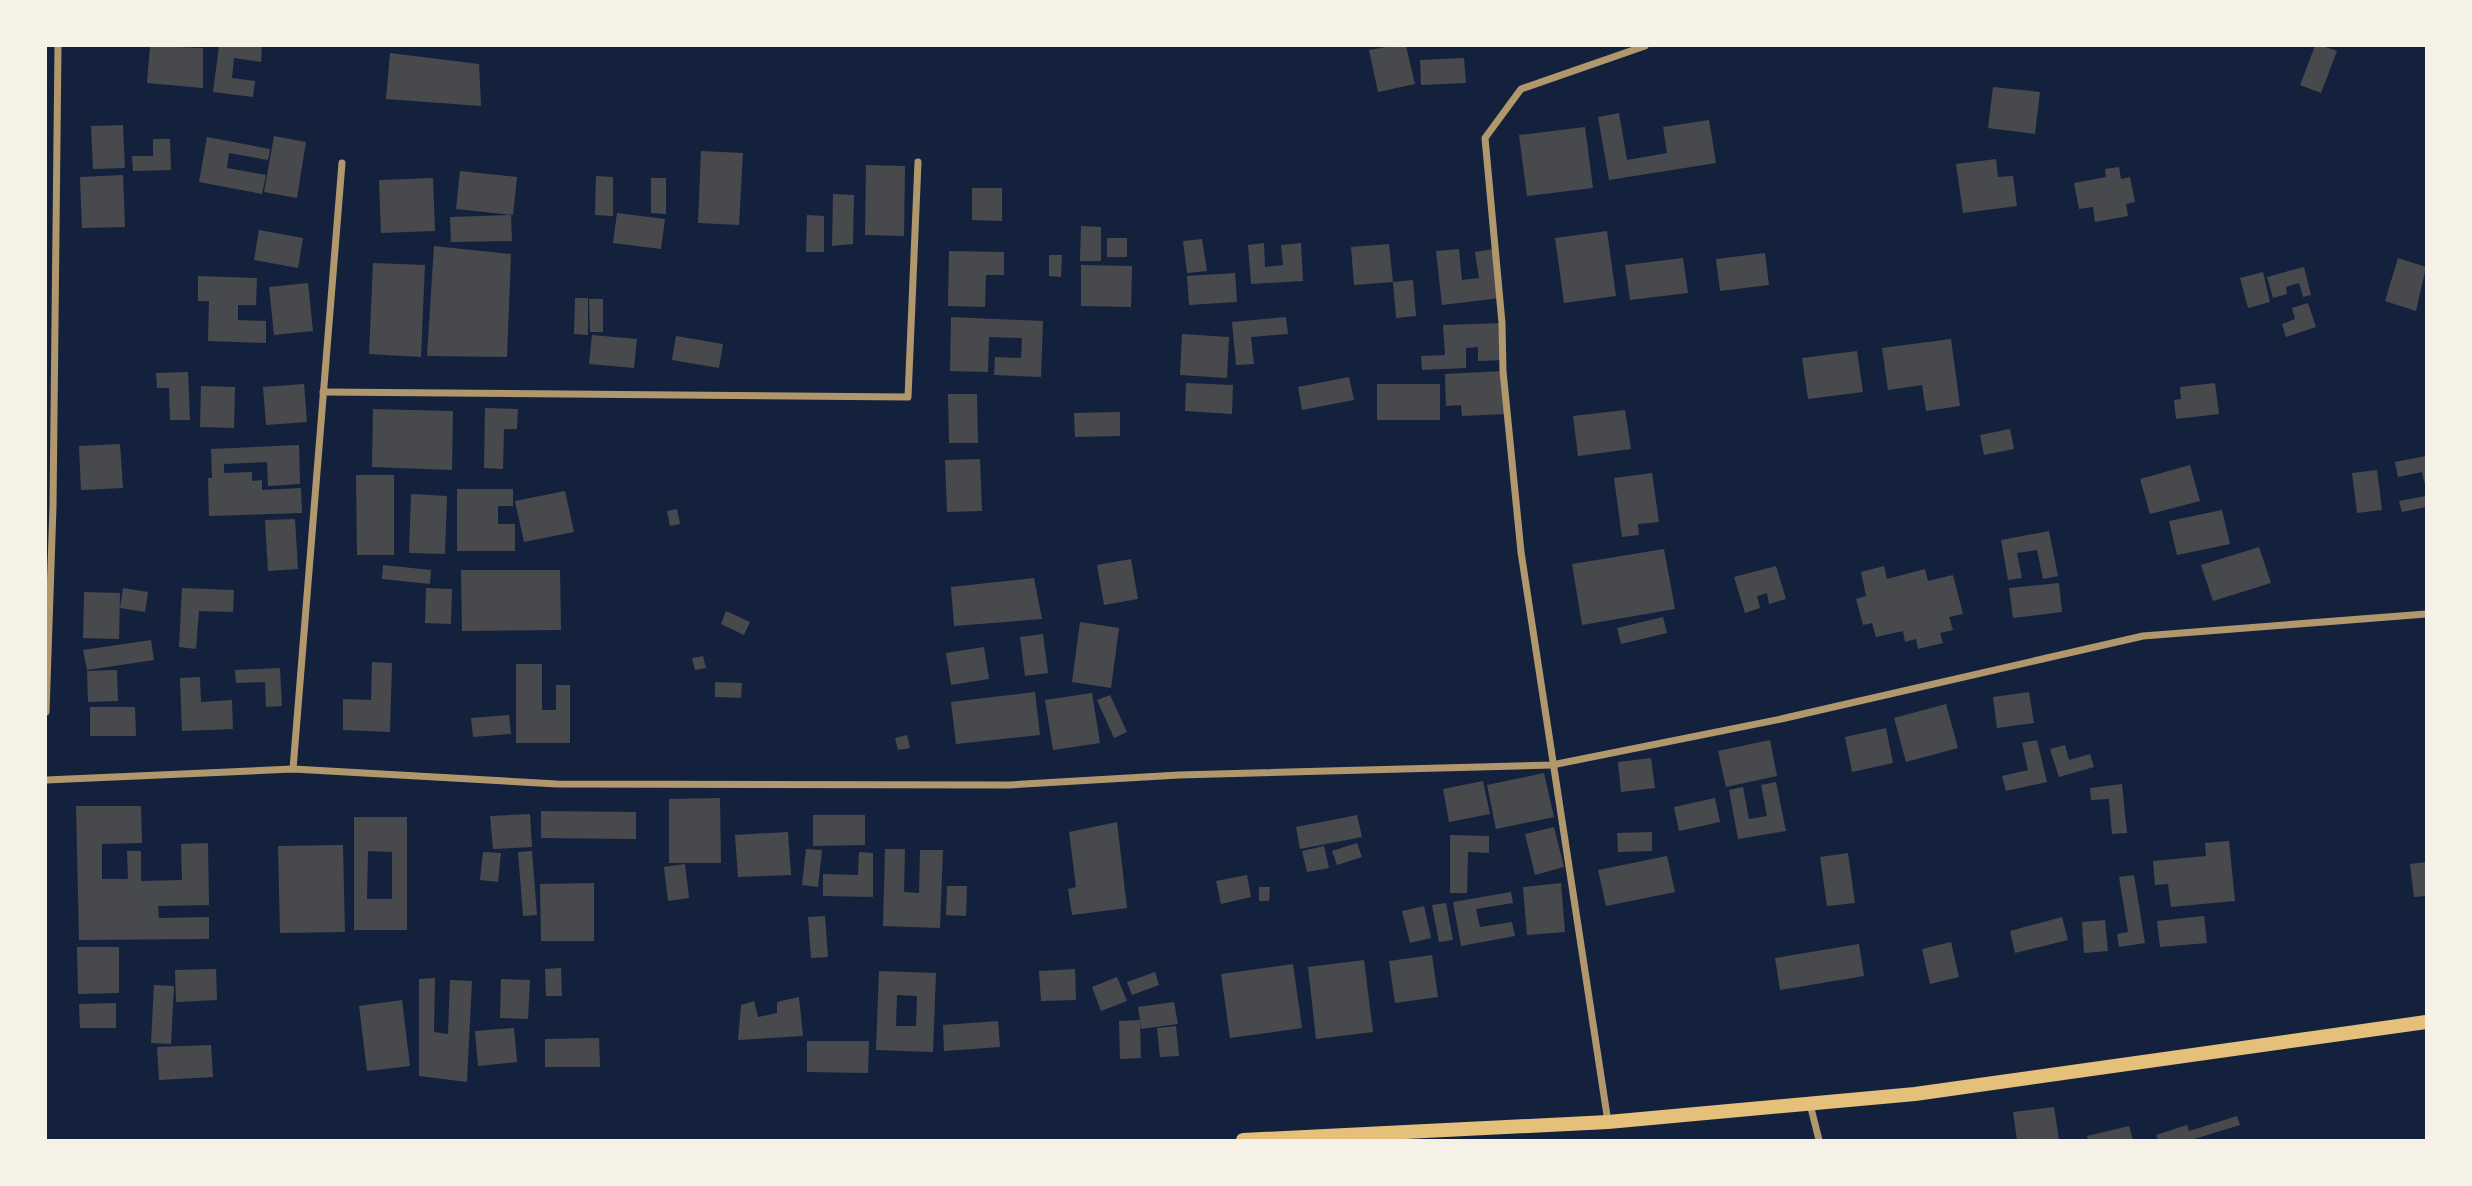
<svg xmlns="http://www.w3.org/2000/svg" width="2472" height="1186" viewBox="0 0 2472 1186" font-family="Inter,sans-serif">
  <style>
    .building { fill: #48494c; fill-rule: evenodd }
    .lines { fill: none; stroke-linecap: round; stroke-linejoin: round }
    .minor { stroke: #b1986c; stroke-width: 7 }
    .secondary { stroke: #e5c07b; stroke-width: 14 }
  </style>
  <rect width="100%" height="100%" fill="#14213d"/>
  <g class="building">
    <polygon points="150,46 203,48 203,88 147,83"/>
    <polygon points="219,46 262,46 261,62 234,58 232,78 255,81 253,97 213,92"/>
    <polygon points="1392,46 1406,46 1415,84 1378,92 1369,50"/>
    <polygon points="2315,46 2322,46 2337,51 2321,93 2300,85"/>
    <polygon points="390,53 479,64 481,106 386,99"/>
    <polygon points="1464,58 1466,83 1421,85 1420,60"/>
    <polygon points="1993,87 2040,92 2035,134 1988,128"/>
    <polygon points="1619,113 1627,160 1667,153 1663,127 1709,120 1716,163 1609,180 1598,117"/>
    <polygon points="123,125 125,168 93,169 91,126"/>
    <polygon points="1585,127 1593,188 1527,196 1519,135"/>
    <polygon points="274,136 306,142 297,198 264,192"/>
    <polygon points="207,137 270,149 268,160 229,153 227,168 266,175 262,194 199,182"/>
    <polygon points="153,139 170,139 171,170 133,171 132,156 153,156"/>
    <polygon points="701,151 743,153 739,225 698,223"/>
    <polygon points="1996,159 1998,177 2013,176 2017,206 1963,213 1956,164"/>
    <polygon points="866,165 905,166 904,236 865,235"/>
    <polygon points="2119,167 2121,179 2130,177 2135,202 2126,204 2128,216 2095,222 2093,207 2079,209 2074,183 2106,177 2105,169"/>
    <polygon points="460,171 517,177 513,215 456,209"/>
    <polygon points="123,175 125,227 82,228 80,177"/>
    <polygon points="596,176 613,177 613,216 595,215"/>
    <polygon points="433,178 435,231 381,233 379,180"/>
    <polygon points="651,178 666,178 666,214 651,213"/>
    <polygon points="972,188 1002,188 1002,221 972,220"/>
    <polygon points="833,194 854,195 853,244 832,246"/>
    <polygon points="617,213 665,219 661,249 613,243"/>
    <polygon points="511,215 512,241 451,242 450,217"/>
    <polygon points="807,215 824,216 824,252 806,252"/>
    <polygon points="1081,226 1101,227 1101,261 1080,261"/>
    <polygon points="259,230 303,238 298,268 254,260"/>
    <polygon points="1607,231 1616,296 1564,303 1555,238"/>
    <rect x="1107" y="238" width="20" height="19"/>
    <polygon points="1202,239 1207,271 1187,273 1183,241"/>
    <polygon points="1264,243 1265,267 1283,265 1281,245 1301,243 1303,281 1251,284 1248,245"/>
    <polygon points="1389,244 1393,282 1354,285 1351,247"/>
    <polygon points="434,246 511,254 507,357 427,356"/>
    <polygon points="1459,249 1462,280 1479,278 1475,252 1494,249 1500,298 1442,305 1436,251"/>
    <polygon points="949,251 1004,252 1004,275 986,275 985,307 948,306"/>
    <polygon points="1765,253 1769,285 1720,291 1716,259"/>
    <polygon points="1049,255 1062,255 1061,277 1049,276"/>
    <polygon points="1683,258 1688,293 1630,300 1625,265"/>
    <polygon points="2398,258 2426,267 2416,311 2385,301"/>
    <polygon points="373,263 425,265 421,357 369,354"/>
    <polygon points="1081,265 1132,266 1131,307 1081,306"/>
    <polygon points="2304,267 2311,295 2303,297 2299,283 2286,287 2287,294 2273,298 2267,277"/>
    <polygon points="2263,272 2270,302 2248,308 2240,278"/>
    <polygon points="1235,273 1237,302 1189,305 1187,276"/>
    <polygon points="198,276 257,278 256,305 238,305 238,320 266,321 266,343 208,341 209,301 198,301"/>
    <polygon points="1413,280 1416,316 1396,318 1393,282"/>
    <polygon points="308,283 313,331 274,335 269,287"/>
    <polygon points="575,298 588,298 588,335 574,334"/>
    <polygon points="589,299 603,299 603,332 590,332"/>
    <polygon points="2308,303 2316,327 2286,337 2282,324 2295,319 2292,308"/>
    <polygon points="951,317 1043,321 1041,377 994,375 995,357 1021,358 1022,338 989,337 988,372 950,371"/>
    <polygon points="1286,317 1288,334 1251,337 1254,364 1236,365 1232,322"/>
    <polygon points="1502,323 1504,360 1478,361 1478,347 1466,348 1466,368 1422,370 1421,356 1445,355 1443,325"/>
    <polygon points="1182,334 1229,337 1227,378 1180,375"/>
    <polygon points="592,335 637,339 634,368 589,364"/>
    <polygon points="676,336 723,344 719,368 672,360"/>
    <polygon points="1951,339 1960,406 1926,411 1922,385 1888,390 1882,348"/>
    <polygon points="1857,351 1863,392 1808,399 1802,358"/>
    <polygon points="1503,371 1506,414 1462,416 1461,405 1446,406 1445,374"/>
    <polygon points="188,372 190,420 170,420 169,388 157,388 156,373"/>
    <polygon points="1349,377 1354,400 1302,410 1298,387"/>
    <polygon points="1186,383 1233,385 1232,414 1185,411"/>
    <polygon points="2215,383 2219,414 2176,419 2174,400 2181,399 2180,387"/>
    <polygon points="304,384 307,422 266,425 263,387"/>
    <rect x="1377" y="384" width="63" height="36"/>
    <polygon points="201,386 235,387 234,428 200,427"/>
    <polygon points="948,394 977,394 978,443 949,443"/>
    <polygon points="485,408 518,409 517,429 504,429 503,469 484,468"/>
    <polygon points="373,409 453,411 452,470 372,467"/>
    <polygon points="1625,410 1631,449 1578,456 1573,416"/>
    <polygon points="1120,412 1120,436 1075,437 1074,413"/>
    <polygon points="2010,429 2014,449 1984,455 1980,435"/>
    <polygon points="120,444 123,488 81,490 79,446"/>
    <polygon points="299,445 300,484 268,486 267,462 224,464 224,473 252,472 252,481 262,480 262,490 301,488 302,513 209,516 208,478 212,478 211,449"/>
    <polygon points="2426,456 2426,489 2422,472 2398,477 2395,462"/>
    <polygon points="980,459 982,511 947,512 945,460"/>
    <polygon points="2190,465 2200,501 2150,514 2140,479"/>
    <polygon points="2377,470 2382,510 2357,513 2352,473"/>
    <polygon points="1652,473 1659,522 1638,524 1639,535 1622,537 1614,478"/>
    <polygon points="356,475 394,475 394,555 357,555"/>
    <polygon points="457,489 513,489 513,506 498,506 498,524 515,524 515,551 457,551"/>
    <polygon points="565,491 574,532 524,542 515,501"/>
    <polygon points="411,494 447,496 445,554 409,553"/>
    <polygon points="2426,496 2426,507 2402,512 2399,501"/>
    <polygon points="677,509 680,524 670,526 667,511"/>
    <polygon points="2222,510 2230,544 2177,555 2169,521"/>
    <polygon points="295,519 298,569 268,571 265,520"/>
    <polygon points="2049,531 2058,576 2043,579 2037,550 2017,553 2022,578 2008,580 2001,540"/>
    <polygon points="2259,547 2271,583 2213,601 2201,565"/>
    <polygon points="1664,549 1675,609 1582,625 1572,564"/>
    <polygon points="1131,559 1138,599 1104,605 1097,565"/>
    <polygon points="383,565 431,570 430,584 382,579"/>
    <polygon points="1776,566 1786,599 1769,604 1767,593 1757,596 1760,608 1745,613 1734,577"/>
    <polygon points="1884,566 1887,579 1925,569 1928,581 1953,575 1963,614 1949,617 1953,630 1940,633 1943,643 1918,649 1916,639 1905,642 1903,631 1876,637 1872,623 1863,625 1856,599 1866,596 1861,572"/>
    <polygon points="461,570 560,570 561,630 462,631"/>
    <polygon points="1034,578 1042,619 954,626 951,587"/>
    <polygon points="2059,583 2062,612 2013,618 2009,588"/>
    <polygon points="123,588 148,592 145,612 120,608"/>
    <polygon points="182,588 234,590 233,612 199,611 196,649 179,647"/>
    <polygon points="426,588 452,589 451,624 425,623"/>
    <polygon points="84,592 120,593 119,639 83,638"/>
    <polygon points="726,611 750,622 744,635 721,624"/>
    <polygon points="1663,617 1667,633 1621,644 1617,628"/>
    <polygon points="1080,622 1119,628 1111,688 1072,682"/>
    <polygon points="1043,634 1048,673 1025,676 1020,637"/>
    <polygon points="151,640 154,660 87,670 83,650"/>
    <polygon points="984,647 989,679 951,685 946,653"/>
    <polygon points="703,656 706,668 695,670 692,658"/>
    <polygon points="372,662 392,663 390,732 343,730 343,699 371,700"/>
    <polygon points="516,664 542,664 542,710 556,710 556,685 570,685 570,743 516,743"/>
    <polygon points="280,668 282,706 266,707 265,682 236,683 235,670"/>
    <polygon points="117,670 118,701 88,702 87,671"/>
    <polygon points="200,677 201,702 232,700 233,729 182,731 180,678"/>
    <polygon points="715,682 742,683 741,698 715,697"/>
    <polygon points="1035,692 1040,735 956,744 951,702"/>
    <polygon points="2029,692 2034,723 1997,728 1993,697"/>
    <polygon points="1092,693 1100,743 1053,750 1045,700"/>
    <polygon points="1110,695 1127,732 1114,738 1097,700"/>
    <polygon points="1946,704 1958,748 1906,762 1894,718"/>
    <polygon points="90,707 135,707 136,736 90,736"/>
    <polygon points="509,715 511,734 473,737 471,718"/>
    <polygon points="1886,728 1893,763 1852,772 1845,737"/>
    <polygon points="907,735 910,748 898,750 895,738"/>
    <polygon points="1770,740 1777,776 1726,787 1718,751"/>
    <polygon points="2037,740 2047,782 2006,791 2002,776 2028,770 2022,743"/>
    <polygon points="2065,745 2069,760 2090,754 2094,767 2059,777 2050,749"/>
    <polygon points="1651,758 1655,788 1621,792 1618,762"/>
    <polygon points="1544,773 1554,817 1496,829 1487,785"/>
    <polygon points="1483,781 1490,814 1449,822 1443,789"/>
    <polygon points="1776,782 1786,831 1738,839 1729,790 1743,787 1749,819 1767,816 1761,785"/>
    <polygon points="2122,784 2127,833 2112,834 2109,799 2091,800 2090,788"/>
    <polygon points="720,798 721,863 669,863 669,799"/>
    <polygon points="1715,798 1720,822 1679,831 1674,807"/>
    <polygon points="76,806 141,806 142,843 102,844 102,879 128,879 127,851 141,851 141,881 182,880 181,844 208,843 209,905 158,906 159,918 209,917 209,939 79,940"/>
    <polygon points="541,811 636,812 636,839 541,838"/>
    <polygon points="530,814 532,847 493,849 490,816"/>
    <polygon points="813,815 865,815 865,845 813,846"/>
    <polygon points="1357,815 1362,837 1300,849 1296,827"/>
    <path d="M354,817H407V930H354ZM368,851L392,852V899H367Z"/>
    <polygon points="1117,822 1127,908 1072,915 1068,889 1076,887 1069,832"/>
    <polygon points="1554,827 1564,867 1535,875 1525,834"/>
    <polygon points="788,832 791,875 738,877 735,835"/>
    <polygon points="1652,832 1652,851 1618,852 1617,833"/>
    <polygon points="1450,835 1489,836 1489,853 1468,852 1467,893 1450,893"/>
    <polygon points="2229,841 2235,901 2171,907 2168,884 2155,885 2153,861 2206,856 2205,843"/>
    <polygon points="1357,843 1362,857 1337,865 1332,851"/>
    <polygon points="343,845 345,932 280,933 278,846"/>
    <polygon points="1324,846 1329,868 1307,872 1302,851"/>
    <polygon points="806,849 822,850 818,887 802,885"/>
    <polygon points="885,849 905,849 904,892 919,893 920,850 943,850 940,928 883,926"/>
    <polygon points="532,851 537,915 523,916 518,852"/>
    <polygon points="483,852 501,853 498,882 480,880"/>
    <polygon points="859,852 873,853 873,897 823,896 823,874 858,875"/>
    <polygon points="1848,853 1855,903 1827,906 1820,857"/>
    <polygon points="1667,856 1675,892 1606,906 1598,870"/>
    <polygon points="2426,862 2426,896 2414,897 2410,864"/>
    <polygon points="685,864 689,898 668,901 664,867"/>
    <polygon points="1247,875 1251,897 1221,904 1216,881"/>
    <polygon points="2134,875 2145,943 2119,947 2117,934 2128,932 2119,877"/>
    <polygon points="594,883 594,941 541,941 540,884"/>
    <polygon points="1561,883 1565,932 1527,935 1523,887"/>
    <polygon points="947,886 967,886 966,916 946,915"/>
    <polygon points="1259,887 1270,887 1269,901 1259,901"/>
    <polygon points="1511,892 1513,903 1476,909 1480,927 1512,922 1515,936 1461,946 1453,902"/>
    <polygon points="1446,903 1453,940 1439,942 1432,905"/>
    <polygon points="1424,906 1431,938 1410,943 1402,911"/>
    <polygon points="825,916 828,957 811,958 808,917"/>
    <polygon points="2204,916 2207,943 2160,947 2157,921"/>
    <polygon points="2062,917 2068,940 2015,953 2010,931"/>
    <polygon points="2105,920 2108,951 2084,953 2082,922"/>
    <polygon points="1951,942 1959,977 1930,984 1922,949"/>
    <polygon points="1859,944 1864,976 1780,990 1775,958"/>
    <polygon points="77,947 119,947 119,993 78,994"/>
    <polygon points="1432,955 1438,997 1395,1003 1389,961"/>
    <polygon points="1364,960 1373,1032 1316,1039 1308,967"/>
    <polygon points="1293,964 1302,1028 1230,1038 1221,974"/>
    <polygon points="561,968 562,996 546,996 545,969"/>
    <polygon points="216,969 217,1000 176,1002 175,970"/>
    <polygon points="1075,969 1076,1000 1041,1001 1039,971"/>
    <path d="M879,971L936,973L933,1052L876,1050ZM897,995L917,996L916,1026H896Z"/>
    <polygon points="1155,972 1159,985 1132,995 1127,982"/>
    <polygon points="1117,977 1127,1001 1101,1011 1092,987"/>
    <polygon points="435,978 434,1032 448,1034 450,980 472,981 467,1082 419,1076 419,979"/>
    <polygon points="501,979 530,980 528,1019 500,1018"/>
    <polygon points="154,985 174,986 171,1044 151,1043"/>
    <polygon points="799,997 803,1036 738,1040 741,1005 754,1001 758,1017 777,1013 777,1002"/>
    <polygon points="402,1000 410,1066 367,1071 359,1006"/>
    <polygon points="1174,1002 1178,1024 1141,1029 1140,1020 1141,1058 1120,1059 1119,1021 1140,1020 1138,1007"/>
    <polygon points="116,1003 116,1028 80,1028 79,1004"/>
    <polygon points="998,1021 1000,1047 944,1051 943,1025"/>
    <polygon points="1176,1026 1179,1056 1160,1057 1157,1028"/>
    <polygon points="514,1028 517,1062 478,1066 475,1031"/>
    <polygon points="599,1038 600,1067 545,1067 545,1039"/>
    <polygon points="807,1041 869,1041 868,1073 807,1072"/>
    <polygon points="211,1045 213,1077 159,1080 157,1047"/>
    <polygon points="2054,1107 2059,1140 2017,1140 2013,1112"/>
    <polygon points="2237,1116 2240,1125 2191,1140 2158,1140 2156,1135 2187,1125 2189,1131"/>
    <polygon points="2129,1126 2133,1140 2088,1140 2087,1136"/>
  </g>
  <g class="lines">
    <g class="minor">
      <polyline points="323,392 908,397 918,162"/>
      <polyline points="46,712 53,507 58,46"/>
      <polyline points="293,769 342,163"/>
      <polyline points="46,780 293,769 557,784 1009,785 1179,775 1552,765 1781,719 2143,636 2426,614"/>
      <polyline points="1810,1104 1819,1140"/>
      <polyline points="1608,1122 1521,552 1503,371 1502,323 1485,138 1521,89 1645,46"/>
    </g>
    <polyline class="secondary" points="1243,1140 1608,1122 1915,1094 2426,1022"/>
  </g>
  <rect width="2472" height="1186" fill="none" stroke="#f6f1e7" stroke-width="94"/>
</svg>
